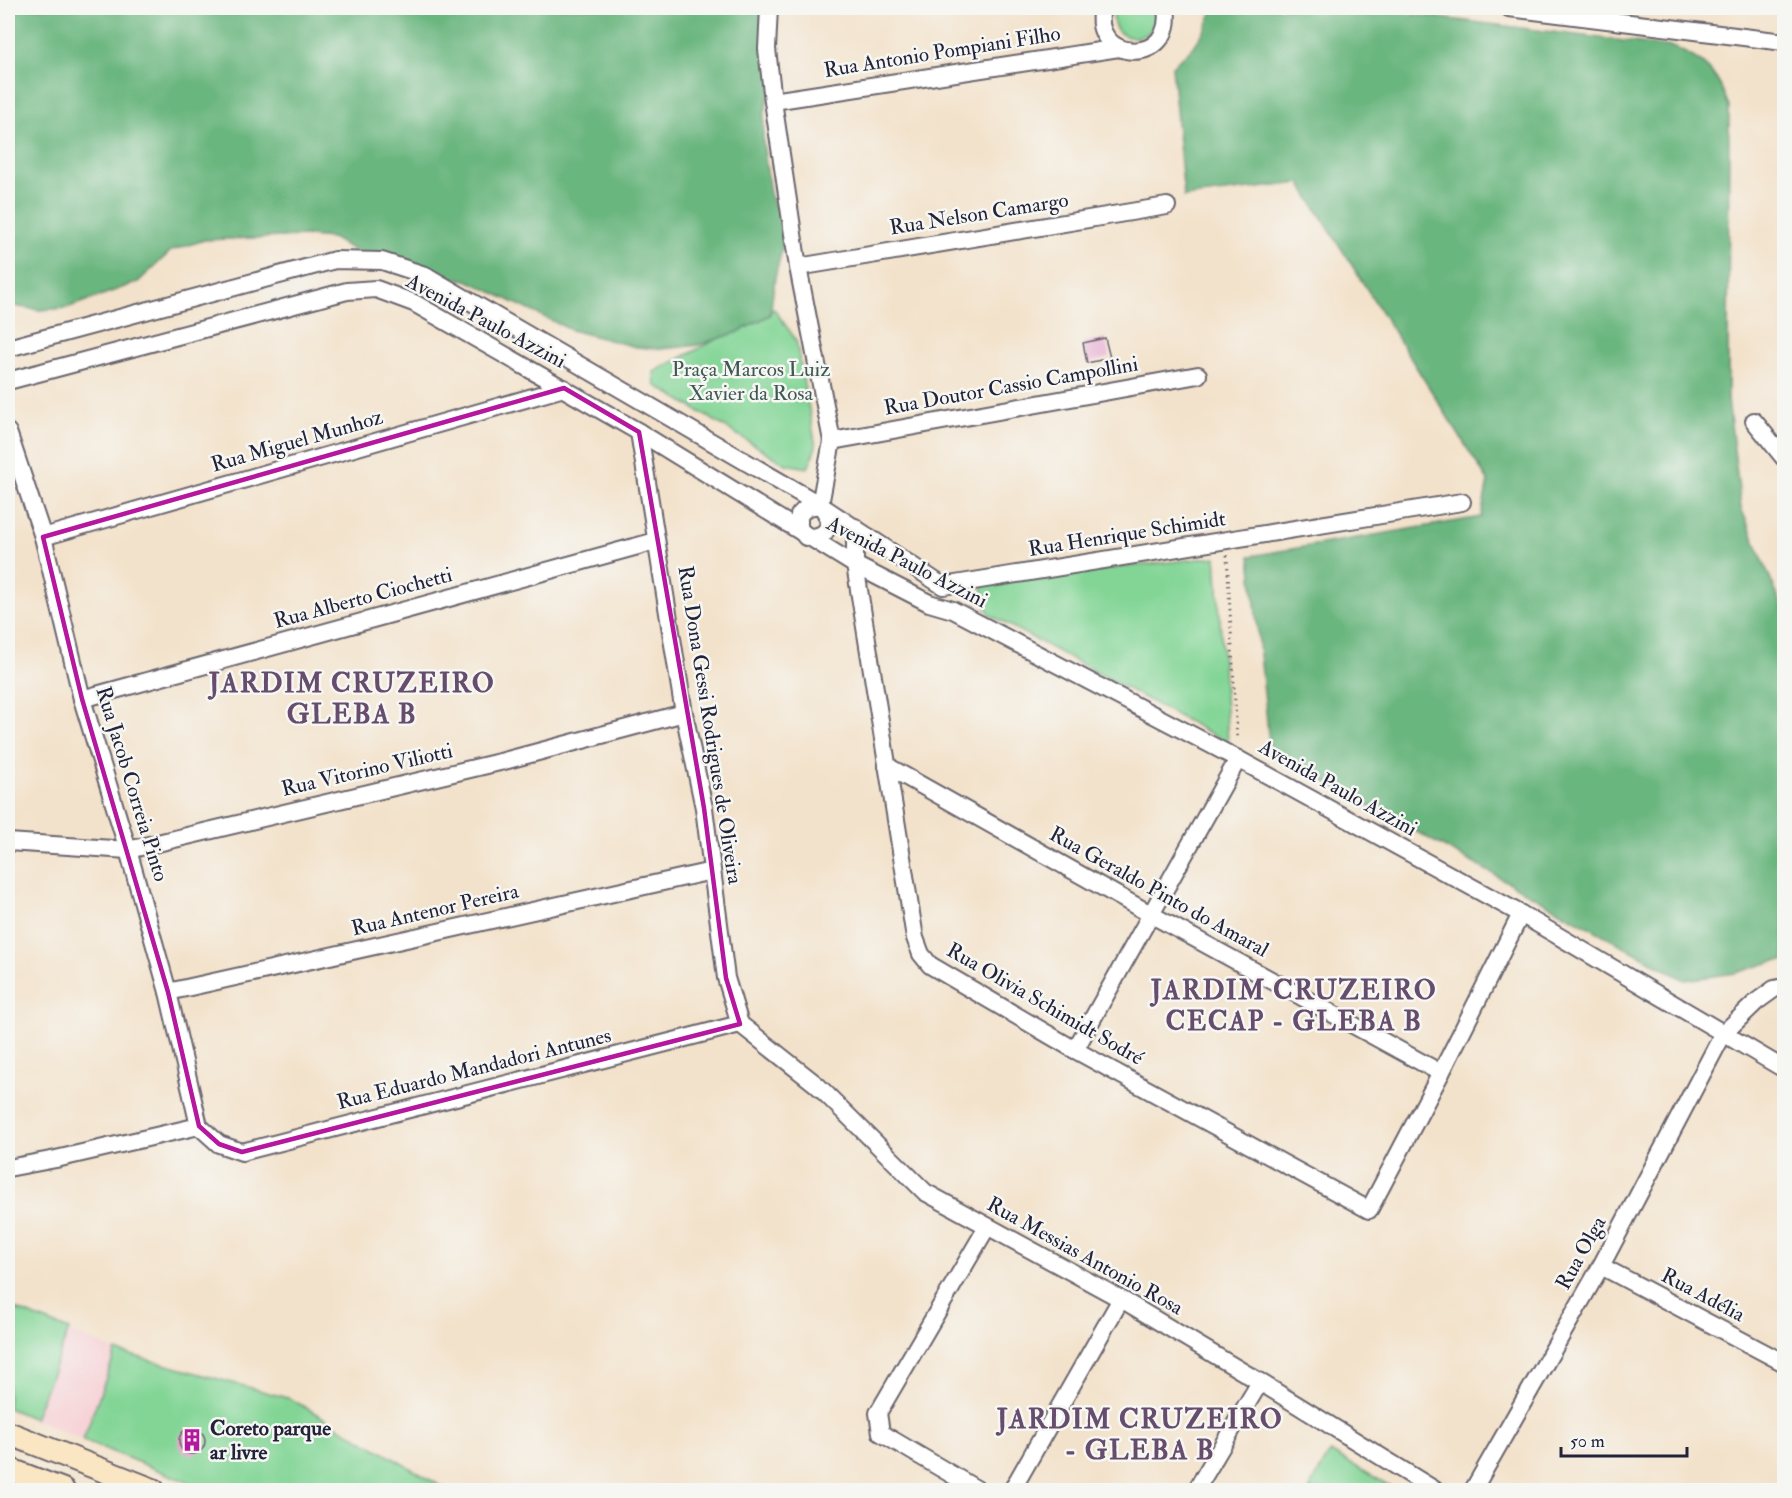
<svg xmlns="http://www.w3.org/2000/svg" width="1792" height="1498" viewBox="0 0 1792 1498" font-family="'IM FELL Double Pica',serif">
  <style>
    .built { fill: #f7cfd4 }
    .green { fill: #83d596; stroke: #527c68; stroke-width: 1.5 }
    .forest { fill: #6ab67f; stroke: #466c5d; stroke-width: 1.5 }
    .building { fill: #e49ecc }
    .lines { fill: none; stroke-linecap: round; stroke-linejoin: round }
    .minor-casing { stroke: #6b656d; stroke-width: 20 }
    .secondary-casing { stroke: #6b656d; stroke-width: 26 }
    .path { stroke: #6b656d; stroke-width: 3; stroke-dasharray: 1.5 4.5; stroke-linecap: butt }
    .minor { stroke: #fff; stroke-width: 16 }
    .secondary { stroke: #fbe6c4; stroke-width: 22 }
    .marked { fill: none; stroke: #b5179e; stroke-width: 4.5; stroke-linejoin: round }
    .labels { text-anchor: middle; dominant-baseline: central; stroke-width: 5; stroke-linejoin: round; paint-order: stroke }
    .street-label { font-size: 21px; fill: #22223b; stroke: #f6f6f2 }
    .park-label { font-size: 21px; fill: #3f5856; stroke: #f6f6f2 }
    .poi-label { font-size: 21px; font-weight: bold; fill: #22223b; stroke: #f6f6f2; text-anchor: start }
    .district-label { font-size: 27px; font-weight: bold; letter-spacing: 1.5px; fill: #664d6e; stroke: #f6f6f2 }
  </style>
  <rect width="100%" height="100%" fill="#f6f6f2"/>
  <filter id="ink" filterUnits="userSpaceOnUse"><feTurbulence type="fractalNoise" baseFrequency=".0167" numOctaves="2"/><feDisplacementMap in="SourceGraphic" scale="12" xChannelSelector="R" yChannelSelector="G"/><feConvolveMatrix kernelMatrix="1 2 1 2 8 2 1 2 1" color-interpolation-filters="sRGB"/></filter>
  <filter id="wash" filterUnits="userSpaceOnUse"><feTurbulence type="fractalNoise" baseFrequency=".008" numOctaves="4" result="noise"/><feDisplacementMap in="SourceGraphic" scale="24" xChannelSelector="R" yChannelSelector="G"/><feGaussianBlur stdDeviation="1.35" result="paint"/><feColorMatrix in="noise" values="0 0 0 0 0 0 0 0 0 0 0 0 0 0 0 0 0 1.4 0 .05"/><feComposite in="paint" operator="in"/></filter>
  <g filter="url(#wash)">
    <rect width="100%" height="100%" fill="#f3e2cb"/>
    <polygon class="built" points="8,1305 116,1351 83,1440 8,1408"/>
    <g class="green">
      <path d="M1115,8H1153C1166,47 1102,47 1115,8Z"/>
      <polygon points="774,309 796,340 816,447 808,468 786,464 655,385 654,372"/>
      <polygon points="1216,557 1228,743 990,615 981,597 984,582"/>
      <polygon points="13,1308 69,1330 34,1419 8,1408 8,1322"/>
      <polygon points="116,1351 291,1399 448,1490 207,1490 83,1440"/>
      <polygon points="1330,1452 1397,1490 1309,1490"/>
    </g>
    <g class="forest">
      <polygon points="8,8 764,8 776,47 771,87 764,116 763,141 770,194 783,223 782,249 775,278 770,315 738,332 699,345 661,349 636,347 571,330 467,280 391,271 332,238 308,236 204,240 171,251 138,282 67,308 39,310 8,305"/>
      <path d="M1212,8H1362L1672,47C1705,60 1718,73 1729,107L1728,399L1741,508L1784,611V961H1774L1736,973L1685,980L1270,751L1250,556L1481,517L1488,481L1300,183L1184,197L1172,66C1192,50 1208,33 1212,8Z"/>
    </g>
    <g id="blocks">
      <g class="building">
        <polygon points="1105,338 1110,358 1087,363 1083,343"/>
        <circle cx="192" cy="1441" r="13"/>
      </g>
    </g>
  </g>
  <g filter="url(#ink)">
    <use href="#blocks" fill-opacity="0" stroke="#6b656d" stroke-width="1.5"/>
    <g class="lines">
      <g class="minor-casing">
        <g id="minor">
          <polyline points="769,8 767,49 773,101 798,267 832,441 820,505"/>
          <path d="M1102,8C1089,63 1176,67 1166,8"/>
          <polyline points="1509,8 1784,42"/>
          <polyline points="773,101 1119,48"/>
          <polyline points="798,267 1167,206"/>
          <polyline points="8,348 335,260 382,261 425,275 820,505 943,586 1462,502"/>
          <polyline points="8,381 347,291 376,289 414,303 639,432 855,565 929,603 953,610 1238,759 1521,914 1784,1069"/>
          <polyline points="1754,421 1784,458"/>
          <polyline points="8,432 43,537 82,699 128,850 168,992 199,1126 219,1144 242,1152 740,1024"/>
          <polyline points="639,432 684,713 704,808 726,978 740,1024"/>
          <polyline points="832,441 1198,375"/>
          <path d="M820,505C835,522 830,538 806,537L799,528V515L807,507Z"/>
          <polyline points="855,527 855,565 915,938 921,954 930,965 1075,1050 1369,1210 1441,1073 1521,914"/>
          <polyline points="43,537 564,388"/>
          <polyline points="82,699 656,541"/>
          <polyline points="887,766 1152,915 1441,1073"/>
          <polyline points="8,842 128,850 504,761 684,713"/>
          <polyline points="168,992 712,871"/>
          <polyline points="740,1024 817,1085 925,1192 1121,1299 1260,1382 1435,1490"/>
          <polyline points="1075,1050 1238,759"/>
          <polyline points="8,1168 56,1159 199,1126"/>
          <polyline points="1601,1266 1784,1363"/>
          <polyline points="978,1490 881,1433 878,1413 987,1227"/>
          <polyline points="1012,1490 1121,1299"/>
          <polyline points="1196,1490 1260,1382"/>
          <polyline points="1473,1490 1601,1266 1723,1034 1756,1002 1774,989 1784,987"/>
        </g>
      </g>
      <g class="secondary-casing">
        <g id="secondary">
          <polyline points="8,1433 153,1490"/>
          <polyline points="8,1469 63,1490"/>
        </g>
      </g>
      <polyline class="path" points="1227,555 1237,740"/>
      <use href="#minor" class="minor"/>
      <use href="#secondary" class="secondary"/>
    </g>
  </g>
  <path class="marked" d="M564,388L639,432L704,808L726,978L740,1024L242,1152L219,1144L199,1126L168,992L82,699L43,537Z"/>
  <defs>
    <g id="building-bare" transform="scale(1.8)"><path d="M-4-6H4V6H1V3H-1V6H-4ZM-2.5-4.3h1.7v1.8h-1.7ZM.8-4.3h1.7v1.8H.8ZM-2.5-1h1.7V.8h-1.7ZM.8-1h1.7V.8H.8Z" fill="#b5179e" stroke="#f6f6f2" stroke-width="2.5" paint-order="stroke"/></g>
  </defs>
  <g fill-rule="evenodd">
    <use href="#building-bare" x="192" y="1440"/>
  </g>
  <g class="labels">
    <g class="street-label">
      <text transform="translate(942 52) rotate(-9)">Rua Antonio Pompiani Filho</text>
      <text transform="translate(979 214) rotate(-9)">Rua Nelson Camargo</text>
      <text transform="translate(486 321) rotate(28)">Avenida Paulo Azzini</text>
      <text transform="translate(1011 386) rotate(-10)">Rua Doutor Cassio Campollini</text>
      <text transform="translate(297 441) rotate(-16)">Rua Miguel Munhoz</text>
      <text transform="translate(1127 534) rotate(-9)">Rua Henrique Schimidt</text>
      <text transform="translate(907 562) rotate(27)">Avenida Paulo Azzini</text>
      <text transform="translate(363 598) rotate(-15)">Rua Alberto Ciochetti</text>
      <text transform="translate(710 725) rotate(81)">Rua Dona Gessi Rodrigues de Oliveira</text>
      <text transform="translate(367 770) rotate(-13)">Rua Vitorino Viliotti</text>
      <text transform="translate(132 784) rotate(73)">Rua Jacob Correia Pinto</text>
      <text transform="translate(1338 788) rotate(29)">Avenida Paulo Azzini</text>
      <text transform="translate(1159 892) rotate(29)">Rua Geraldo Pinto do Amaral</text>
      <text transform="translate(435 910) rotate(-13)">Rua Antenor Pereira</text>
      <text transform="translate(1045 1004) rotate(30)">Rua Olivia Schimidt Sodré</text>
      <text transform="translate(474 1069) rotate(-14)">Rua Eduardo Mandadori Antunes</text>
      <text transform="translate(1581 1253) rotate(-61)">Rua Olga</text>
      <text transform="translate(1085 1256) rotate(29)">Rua Messias Antonio Rosa</text>
      <text transform="translate(1703 1295) rotate(28)">Rua Adélia</text>
    </g>
    <g class="park-label">
      <text x="751" y="369">Praça Marcos Luiz<tspan x="751" dy="24">Xavier da Rosa</tspan></text>
    </g>
    <g class="poi-label">
      <text x="210" y="1428">Coreto parque<tspan x="210" dy="24">ar livre</tspan></text>
    </g>
    <g class="district-label">
      <text x="352" y="683">JARDIM CRUZEIRO<tspan x="352" dy="31">GLEBA B</tspan></text>
      <text x="1294" y="990">JARDIM CRUZEIRO<tspan x="1294" dy="31">CECAP - GLEBA B</tspan></text>
      <text x="1140" y="1419">JARDIM CRUZEIRO<tspan x="1140" dy="31">- GLEBA B</tspan></text>
    </g>
  </g>
  <rect width="1792" height="1498" fill="none" stroke="#f6f6f2" stroke-width="30"/>
  <path d="M1561 1447v9h126v-9" fill="none" stroke="#22223b" stroke-width="3"/>
  <text x="1570" y="1447" font-size="18" fill="#22223b" stroke="#f6f6f2" stroke-width="4.5" paint-order="stroke">50 m</text>
</svg>
